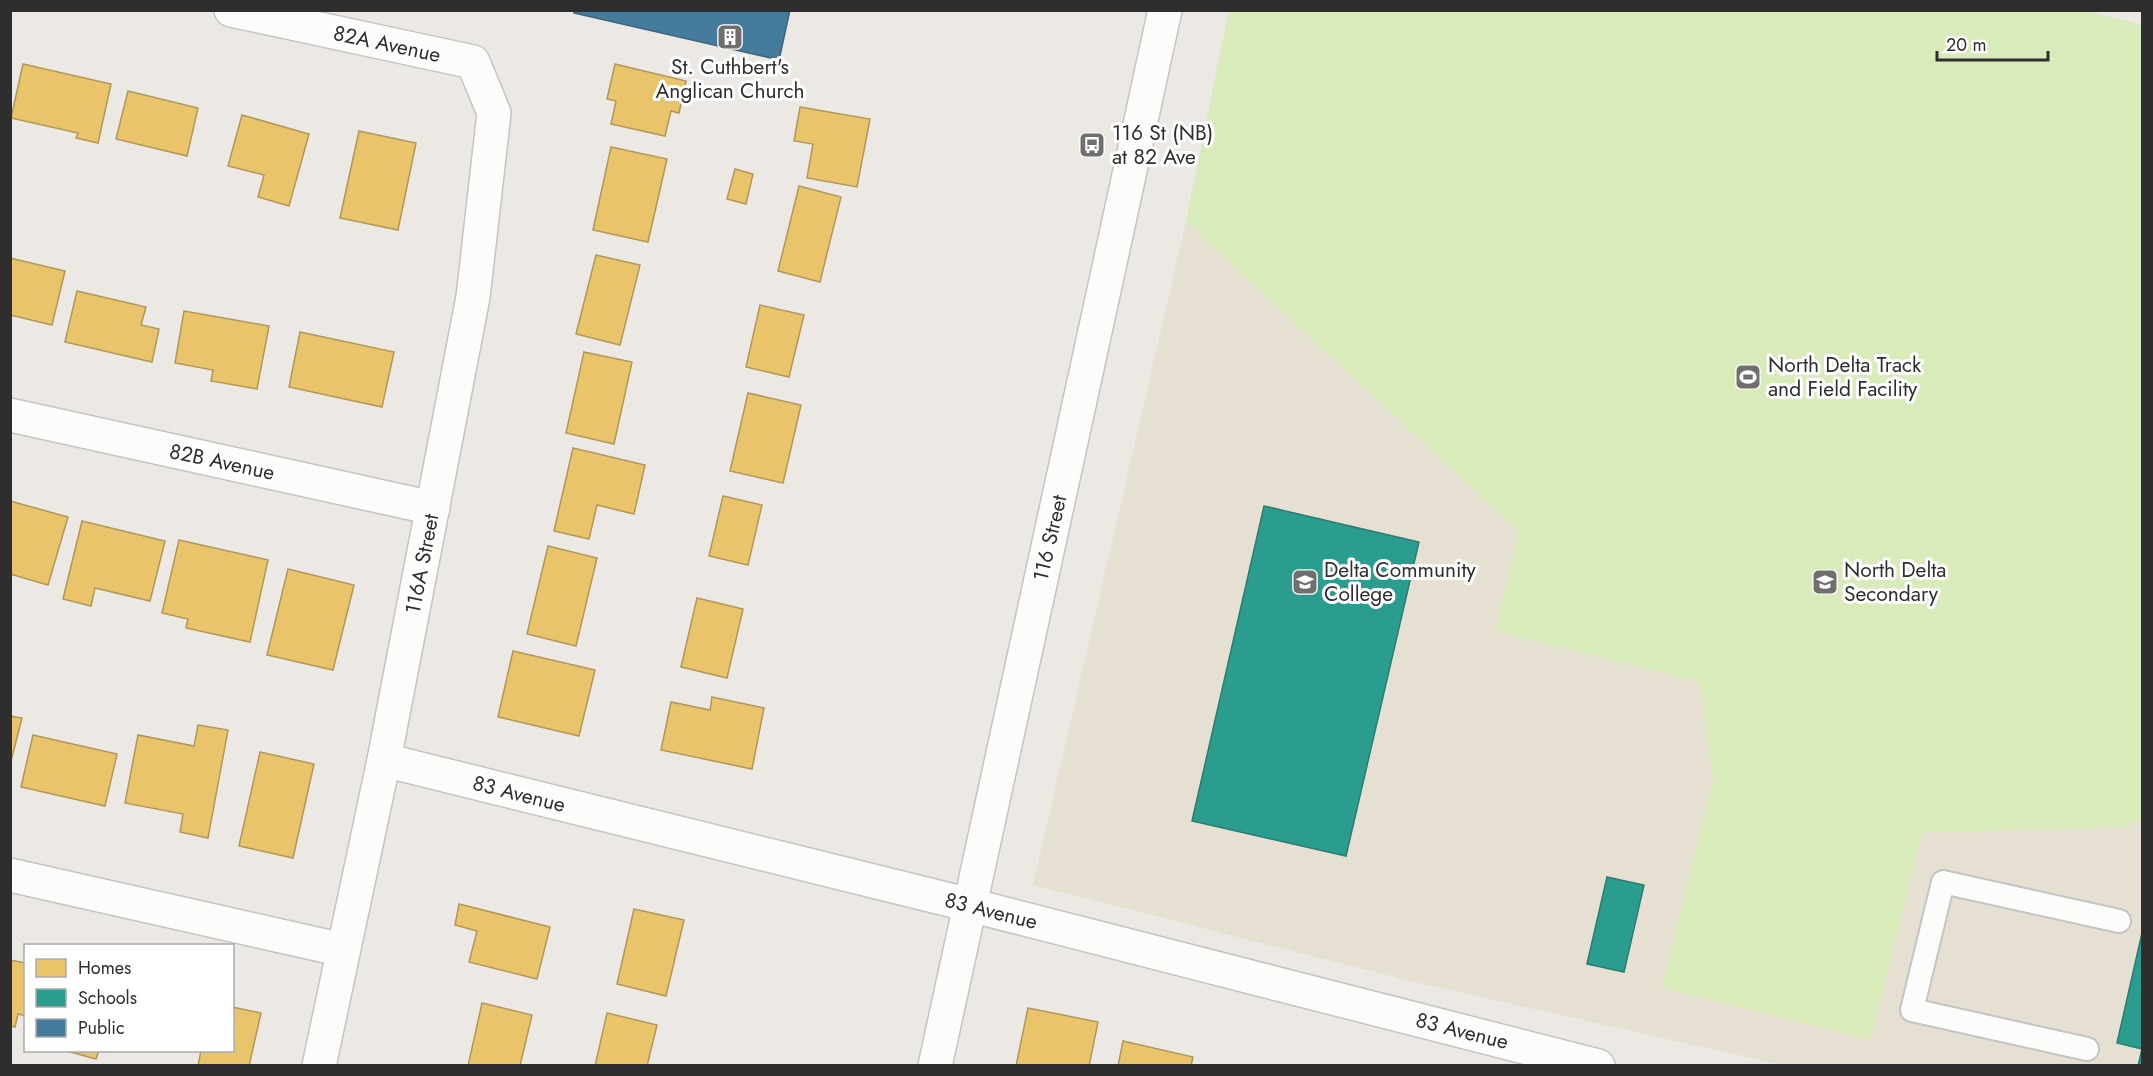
<svg xmlns="http://www.w3.org/2000/svg" width="2153" height="1076" viewBox="0 0 2153 1076" font-family="Jost,sans-serif">
  <style>
    .education { fill: #e6e0d3 }
    .pitch { fill: #d9eabb }
    .homes { fill: #e9c46a; stroke: #b19758; stroke-width: 1.5 }
    .schools { fill: #2a9d8f; stroke: #2b7c72; stroke-width: 1.5 }
    .public { fill: #457b9d; stroke: #3e647c; stroke-width: 1.5 }
    .lines { fill: none; stroke-linecap: round; stroke-linejoin: round }
    .service-casing { stroke: #c5c4c5; stroke-width: 26 }
    .minor-casing { stroke: #c5c4c5; stroke-width: 36 }
    .tertiary-casing { stroke: #c5c4c5; stroke-width: 36 }
    .service { stroke: #fcfcfb; stroke-width: 22 }
    .minor { stroke: #fcfcfb; stroke-width: 33 }
    .tertiary { stroke: #fcfcfb; stroke-width: 33 }
    .labels { text-anchor: middle; dominant-baseline: central; stroke-width: 6; stroke-linejoin: round; paint-order: stroke }
    .street-label { font-size: 21px; fill: #2e2e2e; stroke: #fff }
    .poi-label { font-size: 21px; fill: #2e2e2e; stroke: #fff; text-anchor: start }
  </style>
  <rect width="100%" height="100%" fill="#ece8e4"/>
  <polygon class="education" points="2081,10 2142,25 2142,1065 1782,1065 1406,980 1033,885 1186,222 1229,11"/>
  <polygon class="pitch" points="2081,10 2142,25 2142,819 2121,828 1922,832 1871,1040 1662,988 1713,780 1700,682 1495,631 1519,532 1186,222 1229,11"/>
  <g class="homes">
    <polygon points="23,64 111,84 98,143 76,138 78,133 11,118"/>
    <polygon points="615,64 686,81 679,113 671,111 665,136 611,124 616,101 607,99"/>
    <polygon points="128,91 198,108 187,156 116,139"/>
    <polygon points="800,107 870,119 857,187 807,178 813,144 794,141"/>
    <polygon points="242,115 309,134 289,206 258,197 264,175 228,166"/>
    <polygon points="359,131 416,143 398,230 340,218"/>
    <polygon points="611,147 667,159 648,242 593,230"/>
    <polygon points="735,169 753,174 746,204 727,199"/>
    <polygon points="799,186 841,197 820,282 778,271"/>
    <polygon points="596,255 640,265 620,345 576,334"/>
    <polygon points="10,258 65,271 52,325 10,315"/>
    <polygon points="77,291 146,307 141,325 159,329 152,362 65,342"/>
    <polygon points="760,305 804,315 789,377 746,367"/>
    <polygon points="184,311 269,326 257,389 211,381 213,370 175,363"/>
    <polygon points="300,332 394,352 382,407 289,387"/>
    <polygon points="584,352 632,362 614,444 566,433"/>
    <polygon points="748,393 801,405 783,483 730,471"/>
    <polygon points="573,448 645,465 634,514 597,505 589,539 554,531"/>
    <polygon points="723,496 762,505 748,565 709,556"/>
    <polygon points="10,501 68,517 48,585 10,574"/>
    <polygon points="82,521 165,541 150,601 95,588 91,606 63,599"/>
    <polygon points="179,540 268,560 250,642 186,628 188,619 162,613"/>
    <polygon points="548,546 597,558 576,646 527,634"/>
    <polygon points="288,569 354,585 333,670 267,655"/>
    <polygon points="697,598 743,609 727,678 681,667"/>
    <polygon points="513,651 595,670 579,736 498,717"/>
    <polygon points="712,697 764,708 752,769 661,750 671,702 710,710"/>
    <polygon points="10,716 22,718 10,765"/>
    <polygon points="198,725 228,730 208,838 180,832 183,814 125,803 138,735 194,746"/>
    <polygon points="33,735 117,754 105,806 21,787"/>
    <polygon points="260,752 314,764 293,858 239,846"/>
    <polygon points="459,904 550,927 537,979 469,962 477,931 455,925"/>
    <polygon points="634,909 684,920 666,996 617,984"/>
    <polygon points="10,960 26,963 26,1016 18,1014 15,1027 10,1026"/>
    <polygon points="482,1003 532,1015 520,1066 468,1066"/>
    <polygon points="232,1007 261,1013 249,1066 198,1066 201,1050 232,1050"/>
    <polygon points="1028,1008 1098,1022 1089,1066 1016,1066"/>
    <polygon points="607,1013 657,1025 647,1066 595,1066"/>
    <polygon points="1123,1041 1193,1057 1191,1066 1118,1066"/>
    <polygon points="63,1050 99,1050 96,1059"/>
  </g>
  <g class="schools">
    <polygon points="1264,506 1419,542 1346,856 1192,821"/>
    <polygon points="1607,877 1644,885 1624,972 1587,964"/>
    <polygon points="2142,933 2142,1066 2138,1066 2142,1049 2117,1043"/>
  </g>
  <polygon class="public" points="575,10 790,10 779,60 574,13"/>
  <g class="lines">
    <g class="service-casing">
      <polyline id="service" points="2087,1049 1912,1010 1943,882 2119,921"/>
    </g>
    <g class="minor-casing">
      <g id="minor">
        <polyline points="231,10 473,62 494,113 473,297 384,760 319,1066"/>
        <polyline points="10,415 433,508"/>
        <polyline points="384,760 970,905 1598,1066"/>
        <polyline points="10,875 343,950"/>
      </g>
    </g>
    <g class="tertiary-casing">
      <polyline id="tertiary" points="935,1066 1165,10"/>
    </g>
    <use href="#service" class="service"/>
    <use href="#minor" class="minor"/>
    <use href="#tertiary" class="tertiary"/>
  </g>
  <defs>
    <g id="building-square" transform="scale(1.35)"><rect x="-9" y="-9" width="18" height="18" rx="4" fill="#706f6e" stroke="#fff"/><path d="M-4-6H4V6H1V3H-1V6H-4ZM-2.5-4.3h1.7v1.8h-1.7ZM.8-4.3h1.7v1.8H.8ZM-2.5-1h1.7V.8h-1.7ZM.8-1h1.7V.8H.8Z" fill="#fff"/></g>
    <g id="bus-square" transform="scale(1.35)"><rect x="-9" y="-9" width="18" height="18" rx="4" fill="#706f6e" stroke="#fff"/><path d="M-5-6H5V4H4V6H2V4H-2V6H-4V4H-5ZM-3.5-4V0h7V-4ZM-3.5 1.2v1.5H-2V1.2ZM2 1.2v1.5H3.5V1.2Z" fill="#fff"/></g>
    <g id="stadium-square" transform="scale(1.35)"><rect x="-9" y="-9" width="18" height="18" rx="4" fill="#706f6e" stroke="#fff"/><path d="M0-5a6.5 5 0 1 0 0 10a6.5 5 0 1 0 0-10ZM-3.5-1.8h7v3.6h-7Z" fill="#fff"/></g>
    <g id="university-square" transform="scale(1.35)"><rect x="-9" y="-9" width="18" height="18" rx="4" fill="#706f6e" stroke="#fff"/><path d="M0-5L7-2L0 1L-7-2ZM-4 1L0 2.5L4 1V4Q0 6-4 4Z" fill="#fff"/></g>
    <g id="school-square" transform="scale(1.35)"><rect x="-9" y="-9" width="18" height="18" rx="4" fill="#706f6e" stroke="#fff"/><path d="M0-5L7-2L0 1L-7-2ZM-4 1L0 2.5L4 1V4Q0 6-4 4Z" fill="#fff"/></g>
  </defs>
  <g fill-rule="evenodd">
    <use href="#building-square" x="730" y="37"/>
    <use href="#bus-square" x="1092" y="145"/>
    <use href="#stadium-square" x="1748" y="377"/>
    <use href="#university-square" x="1305" y="582"/>
    <use href="#school-square" x="1825" y="582"/>
  </g>
  <g class="labels">
    <g class="street-label">
      <text transform="translate(387 44) rotate(12)">82A Avenue</text>
      <text transform="translate(222 462) rotate(12)">82B Avenue</text>
      <text transform="translate(1050 538) rotate(-77)">116 Street</text>
      <text transform="translate(422 564) rotate(-79)">116A Street</text>
      <text transform="translate(519 794) rotate(14)">83 Avenue</text>
      <text transform="translate(991 911) rotate(14)">83 Avenue</text>
      <text transform="translate(1462 1031) rotate(14)">83 Avenue</text>
    </g>
    <g class="poi-label">
      <text x="730" y="67" text-anchor="middle">St. Cuthbert's<tspan x="730" dy="24">Anglican Church</tspan></text>
      <text x="1112" y="133">116 St (NB)<tspan x="1112" dy="24">at 82 Ave</tspan></text>
      <text x="1768" y="365">North Delta Track<tspan x="1768" dy="24">and Field Facility</tspan></text>
      <text x="1324" y="570">Delta Community<tspan x="1324" dy="24">College</tspan></text>
      <text x="1844" y="570">North Delta<tspan x="1844" dy="24">Secondary</tspan></text>
    </g>
  </g>
  <rect width="2153" height="1076" fill="none" stroke="#2e2e2e" stroke-width="24"/>
  <rect x="24" y="944" width="210" height="108" fill="#ffffff" stroke="#ababab" stroke-width="1.5"/>
  <rect x="36" y="959" width="30" height="18" fill="#e9c46a" stroke="#ababab" stroke-width="1.5"/>
  <text x="78" y="974" font-size="18" fill="#2e2e2e">Homes</text>
  <rect x="36" y="989" width="30" height="18" fill="#2a9d8f" stroke="#ababab" stroke-width="1.5"/>
  <text x="78" y="1004" font-size="18" fill="#2e2e2e">Schools</text>
  <rect x="36" y="1019" width="30" height="18" fill="#457b9d" stroke="#ababab" stroke-width="1.5"/>
  <text x="78" y="1034" font-size="18" fill="#2e2e2e">Public</text>
  <path d="M1937 51v9h111v-9" fill="none" stroke="#2e2e2e" stroke-width="3"/>
  <text x="1946" y="51" font-size="18" fill="#2e2e2e" stroke="#ffffff" stroke-width="4.5" paint-order="stroke">20 m</text>
</svg>
